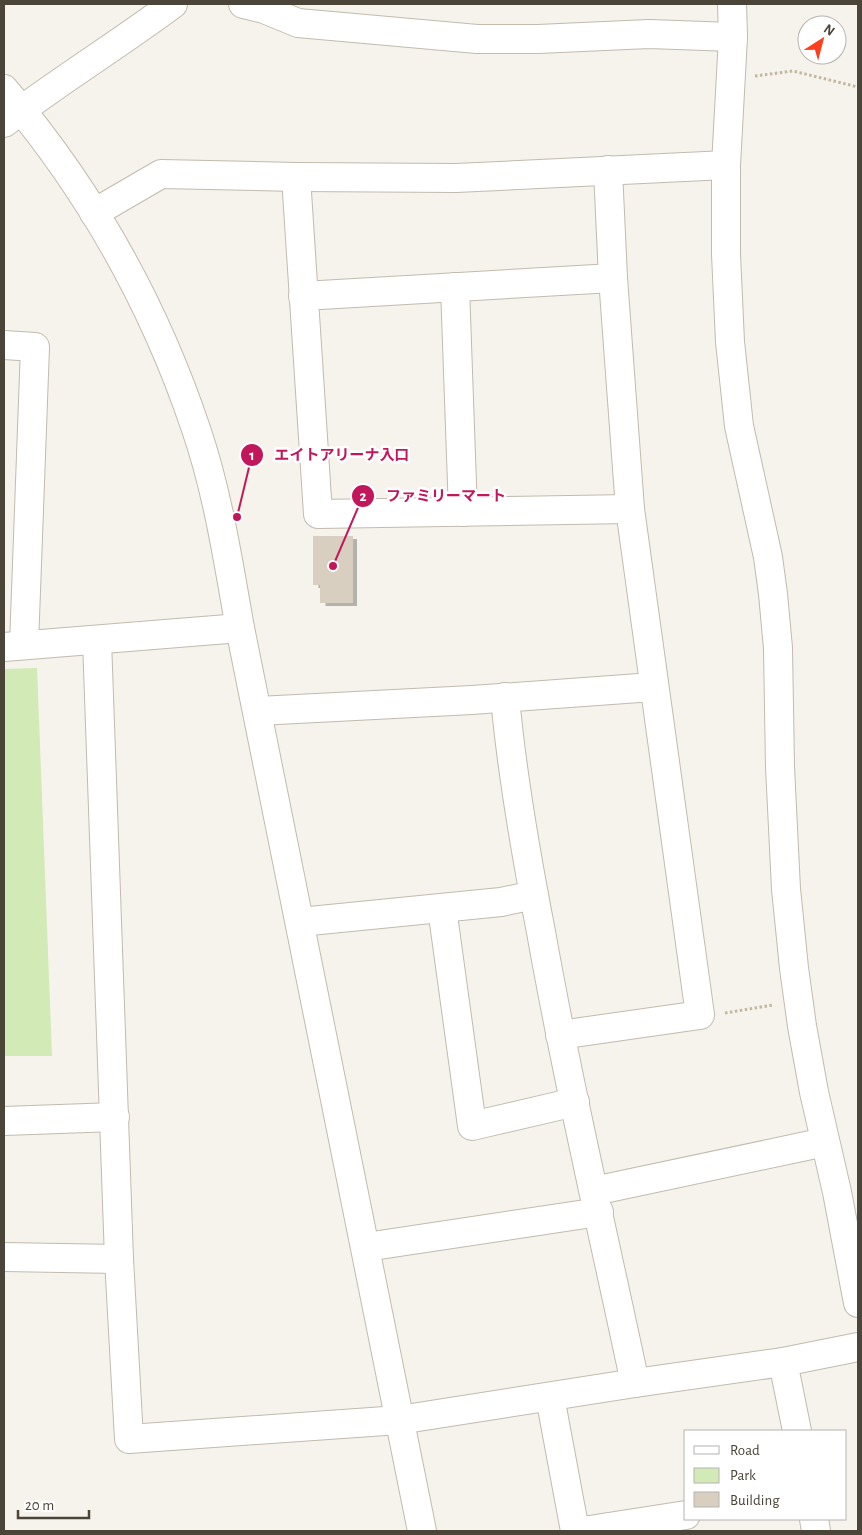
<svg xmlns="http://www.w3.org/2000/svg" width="862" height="1535" viewBox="0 0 862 1535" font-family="'Alegreya Sans','Noto Sans JP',sans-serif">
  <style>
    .green { fill: #d2eab5 }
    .building { fill: #d8cfc1; filter: url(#shadow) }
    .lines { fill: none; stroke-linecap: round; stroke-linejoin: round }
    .minor-casing { stroke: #c2bbae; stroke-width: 30 }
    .path { stroke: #c4b79f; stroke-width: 3; stroke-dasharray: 2.5 2.5; stroke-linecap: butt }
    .minor { stroke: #fff; stroke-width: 28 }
    .leader { fill: none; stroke: #c2185b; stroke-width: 2 }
    .callout-dot { fill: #c2185b; stroke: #fff; stroke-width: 2 }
    .mark-label { font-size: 15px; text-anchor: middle; font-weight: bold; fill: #fff }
    .callout-label { font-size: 15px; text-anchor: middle; font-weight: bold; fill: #c2185b; stroke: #fff; stroke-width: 5; stroke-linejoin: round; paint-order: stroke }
  </style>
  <defs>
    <filter id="shadow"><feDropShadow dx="5.5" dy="3" stdDeviation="0" flood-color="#0004"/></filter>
  </defs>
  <rect width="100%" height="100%" fill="#f6f3ec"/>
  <polygon class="green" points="37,668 52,1056 4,1056 4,669"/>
  <polygon class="building" points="313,536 353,536 353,603 320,603 320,585 313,585"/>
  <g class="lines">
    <g class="minor-casing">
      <g id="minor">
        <polyline points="243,4 264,9 298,23 477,39 538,39 649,34 733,37"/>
        <polyline points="732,4 733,37 726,165 726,254 730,342 739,426 768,557 773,594 778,648 780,767 786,889 794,968 802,1026 814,1092 837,1192 858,1303"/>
        <path d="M4,89C89,189 154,304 196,429C218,493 228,561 240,628L422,1531"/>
        <path d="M4,123C59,81 118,45 173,4"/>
        <polyline points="296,177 318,514 630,509"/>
        <polyline points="94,213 161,174 296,177 456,178 726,165"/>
        <polyline points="455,287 463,512"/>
        <polyline points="303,296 613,278"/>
        <polyline points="4,345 35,347 24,645"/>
        <polyline points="97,640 119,1259 129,1439 399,1420 635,1383 783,1362 858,1347"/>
        <polyline points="4,647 240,628"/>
        <path d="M505,697C512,776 526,855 541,932C568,1083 603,1233 635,1383"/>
        <polyline points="258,711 472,700 653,687"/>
        <polyline points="442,908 472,1126 575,1102"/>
        <polyline points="300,922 501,902 534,895"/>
        <polyline points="560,1035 700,1015 630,509 613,278 608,170"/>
        <polyline points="4,1121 115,1117"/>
        <polyline points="594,1191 825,1142"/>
        <polyline points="366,1247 599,1212"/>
        <polyline points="4,1257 119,1259"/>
        <polyline points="783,1362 797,1431"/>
        <polyline points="550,1397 575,1531"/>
        <polyline points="814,1519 816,1531"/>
        <polyline points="583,1531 686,1515"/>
      </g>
    </g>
    <g class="path">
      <polyline points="755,76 793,71 858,87"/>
      <polyline points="725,1013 773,1005"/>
    </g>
    <use href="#minor" class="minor"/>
  </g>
  <path class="leader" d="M237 517L252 455M333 566L363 496"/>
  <g class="callout-dot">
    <circle cx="237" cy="517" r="5"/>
    <circle cx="333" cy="566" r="5"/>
    <circle cx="252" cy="455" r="12"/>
    <circle cx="363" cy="496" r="12"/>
  </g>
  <g class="mark-label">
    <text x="252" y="460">1</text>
    <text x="363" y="501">2</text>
  </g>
  <g class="callout-label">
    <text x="342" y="460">エイトアリーナ入口</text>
    <text x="446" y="501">ファミリーマート</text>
  </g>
  <rect width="862" height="1535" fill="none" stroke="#4b4439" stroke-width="10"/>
  <rect x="684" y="1430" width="162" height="90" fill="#ffffff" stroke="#b7b4b0"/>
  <rect x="694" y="1446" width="25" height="8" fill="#ffffff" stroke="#b7b4b0"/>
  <text x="730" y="1455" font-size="15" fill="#4b4439">Road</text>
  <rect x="694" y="1468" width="25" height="15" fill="#d2eab5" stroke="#b7b4b0"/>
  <text x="730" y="1480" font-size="15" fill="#4b4439">Park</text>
  <rect x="694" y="1492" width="25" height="15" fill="#d8cfc1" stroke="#b7b4b0"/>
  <text x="730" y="1505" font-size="15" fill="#4b4439">Building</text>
  <g transform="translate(822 40) rotate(36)"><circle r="24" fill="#ffffff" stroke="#b7b4b0"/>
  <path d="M0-4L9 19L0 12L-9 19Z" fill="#fc3f1d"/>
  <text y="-8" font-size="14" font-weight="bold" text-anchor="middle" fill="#4b4439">N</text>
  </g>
  <path d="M18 1510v8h71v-8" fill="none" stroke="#4b4439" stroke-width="2.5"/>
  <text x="25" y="1510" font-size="15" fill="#4b4439" stroke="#ffffff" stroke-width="4" paint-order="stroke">20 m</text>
</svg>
